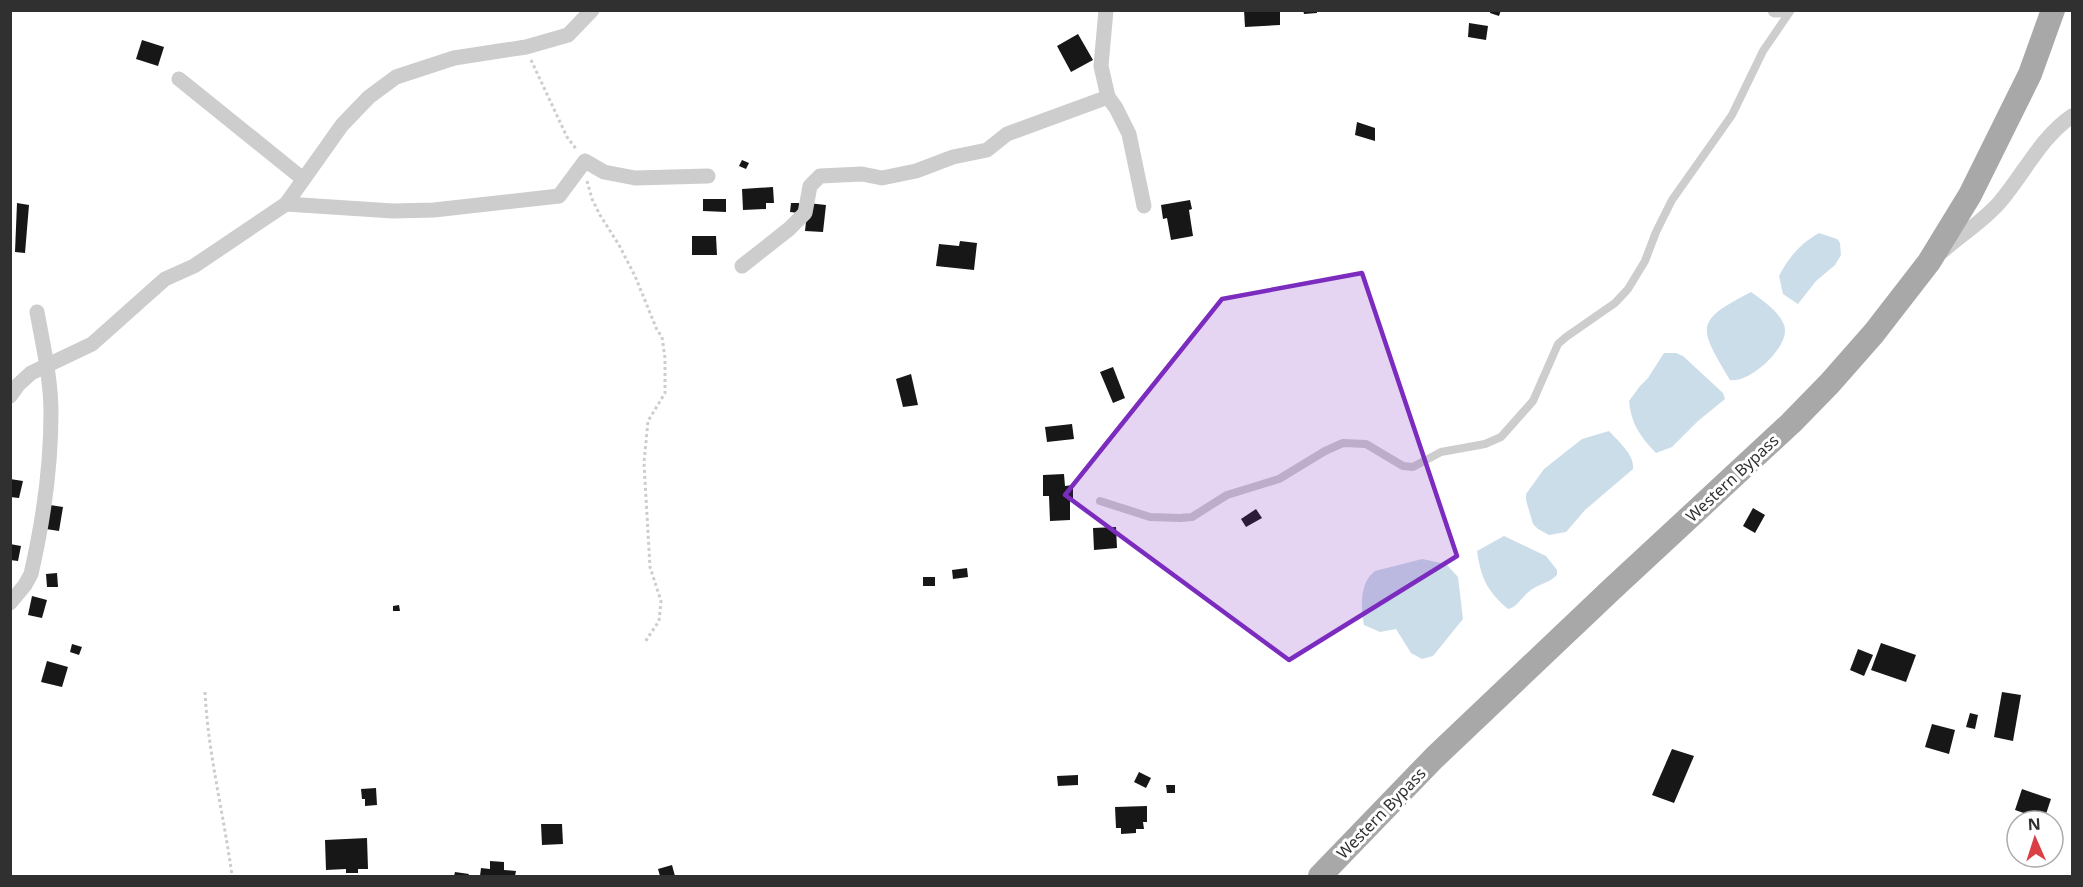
<svg xmlns="http://www.w3.org/2000/svg" width="2083" height="887" viewBox="0 0 2083 887" font-family="'Noto Sans',sans-serif">
  <style>
    .water { fill: #ccddea }
    .building { fill: #171717 }
    .lines { fill: none; stroke-linecap: round; stroke-linejoin: round }
    .path { stroke: #cdcdcd; stroke-width: 3; stroke-dasharray: 3 3; stroke-linecap: butt }
    .service { stroke: #cdcdcd; stroke-width: 8 }
    .minor { stroke: #cdcdcd; stroke-width: 15 }
    .primary { stroke: #a8a8a8; stroke-width: 24 }
    .marked { fill: #7b2cbf; fill-opacity: 0.2; stroke: #7b2cbf; stroke-width: 4.5; stroke-linejoin: round }
    .labels { text-anchor: middle; dominant-baseline: central; stroke-width: 6; stroke-linejoin: round; paint-order: stroke }
    .street-label { font-size: 16px; fill: #303030; stroke: #fff }
  </style>
  <rect width="100%" height="100%" fill="#fff"/>
  <g class="water">
    <path d="M1819,233L1837,239L1840,243L1841,255L1835,265L1816,281L1798,304L1783,294L1779,276C1789,257 1800,244 1819,233Z"/>
    <path d="M1751,292C1762,300 1779,311 1784,325C1792,345 1750,384 1730,380C1699,327 1693,322 1751,292Z"/>
    <path d="M1664,353H1676L1683,356L1723,393L1725,399L1698,421L1672,447L1656,453C1640,437 1631,423 1629,401L1640,386L1648,378Z"/>
    <path d="M1609,431C1618,441 1635,455 1633,469L1585,510L1566,532L1549,535L1538,529L1533,524L1526,500V494L1544,469L1582,439Z"/>
    <path d="M1504,536L1546,556L1557,570V575C1549,583 1539,584 1531,590C1522,596 1518,607 1508,609C1487,591 1481,578 1477,551Z"/>
    <path d="M1422,559L1446,564L1458,577L1463,619L1433,656L1422,659L1411,653L1396,629L1380,632L1364,625C1361,608 1359,583 1375,571Z"/>
  </g>
  <g class="building">
    <polygon points="1244,10 1280,10 1280,25 1245,27"/>
    <polygon points="1303,10 1317,10 1317,13 1304,14"/>
    <polygon points="1490,10 1501,10 1499,16 1490,13"/>
    <polygon points="1469,23 1488,26 1486,40 1468,37"/>
    <polygon points="1078,34 1093,60 1071,72 1057,46"/>
    <polygon points="142,40 164,47 158,66 136,59"/>
    <polygon points="1357,122 1375,128 1375,141 1355,135"/>
    <polygon points="742,160 749,163 746,169 739,166"/>
    <polygon points="773,187 774,203 766,203 766,209 743,210 742,189"/>
    <polygon points="703,199 726,199 726,212 703,211"/>
    <polygon points="1190,200 1192,209 1189,210 1193,236 1171,240 1167,218 1163,219 1161,205"/>
    <polygon points="17,203 29,205 25,253 15,252"/>
    <polygon points="791,203 799,203 799,213 790,212"/>
    <polygon points="808,203 826,205 823,232 805,231"/>
    <polygon points="692,236 716,236 717,255 692,255"/>
    <polygon points="960,241 977,243 974,270 936,266 939,244 959,246"/>
    <polygon points="1113,367 1125,398 1113,403 1100,372"/>
    <polygon points="911,374 918,405 903,407 896,379"/>
    <polygon points="1072,424 1074,439 1047,442 1045,427"/>
    <polygon points="1064,474 1065,486 1073,485 1073,499 1070,499 1070,520 1050,521 1049,496 1043,496 1043,475"/>
    <polygon points="10,479 23,481 19,498 10,497"/>
    <polygon points="50,505 63,507 59,531 46,529"/>
    <polygon points="1753,508 1765,515 1755,533 1743,526"/>
    <polygon points="1256,509 1262,518 1246,527 1241,519"/>
    <polygon points="1116,527 1117,548 1094,550 1093,528"/>
    <polygon points="10,544 21,546 18,561 10,560"/>
    <polygon points="967,568 968,577 953,579 952,570"/>
    <polygon points="57,573 58,587 47,587 46,574"/>
    <rect x="923" y="577" width="12" height="9"/>
    <polygon points="32,596 47,600 42,618 28,615"/>
    <polygon points="399,605 400,611 393,611 393,606"/>
    <polygon points="1881,643 1916,655 1906,682 1871,670"/>
    <polygon points="72,644 82,647 79,655 70,652"/>
    <polygon points="1858,649 1873,655 1864,676 1850,670"/>
    <polygon points="47,661 68,667 62,687 41,682"/>
    <polygon points="2002,692 2021,695 2013,741 1994,737"/>
    <polygon points="1970,713 1978,715 1975,729 1966,727"/>
    <polygon points="1932,724 1955,730 1949,754 1925,747"/>
    <polygon points="1672,749 1694,756 1674,803 1652,795"/>
    <polygon points="1139,772 1151,778 1146,788 1134,782"/>
    <polygon points="1078,775 1078,785 1058,786 1057,776"/>
    <polygon points="1166,785 1175,785 1175,793 1167,793"/>
    <polygon points="376,788 377,805 365,806 365,799 362,799 361,789"/>
    <polygon points="2022,789 2051,799 2044,820 2015,810"/>
    <polygon points="1147,806 1147,822 1143,822 1144,829 1136,829 1136,833 1121,834 1121,828 1116,828 1115,807"/>
    <polygon points="541,824 562,824 563,844 542,845"/>
    <polygon points="367,838 368,869 358,869 358,873 346,873 346,869 326,870 325,840"/>
    <polygon points="490,861 504,862 504,870 516,871 515,876 480,876 481,868 490,869"/>
    <polygon points="672,865 675,876 660,876 658,869"/>
    <polygon points="455,872 469,874 468,876 454,876"/>
  </g>
  <g class="lines">
    <g class="path">
      <polyline points="531,60 567,137 577,150"/>
      <polyline points="587,181 592,199 600,215 619,245 635,276 657,330 662,337 665,358 665,393 648,421 644,463 650,567 661,601 659,621 645,642"/>
      <path d="M205,692C208,754 224,815 232,876"/>
    </g>
    <polyline class="service" points="1100,501 1150,517 1180,518 1192,517 1227,495 1279,479 1325,451 1343,443 1366,444 1403,466 1413,467 1441,452 1485,444 1501,437 1533,401 1558,344 1566,337 1615,303 1628,289 1645,261 1656,232 1672,200 1732,115 1763,51 1791,10"/>
    <g class="minor">
      <polyline points="1106,10 1101,66 1108,97 1116,108 1129,134 1144,206"/>
      <polyline points="1775,10 1779,10"/>
      <polyline points="179,79 303,179"/>
      <polyline points="286,204 393,211 434,210 559,196 585,161 604,172 635,178 708,176"/>
      <path d="M1943,251C1961,235 1983,221 1999,203C2024,174 2040,138 2072,116"/>
      <polyline points="742,266 789,229 805,213 810,186 820,176 862,174 882,178 916,171 953,157 987,150 1007,134 1108,97"/>
      <polyline points="10,396 18,385 31,373 92,344 165,279 194,266 286,204 342,125 369,97 396,77 454,58 526,47 568,35 592,10"/>
      <path d="M10,603L25,585L31,574C43,522 51,467 51,413C51,379 43,345 37,312"/>
    </g>
    <polyline class="primary" points="1320,876 1434,758 1612,589 1791,423 1830,383 1874,333 1929,262 1970,195 2030,74 2053,10"/>
  </g>
  <path class="marked" d="M1362,273L1457,556L1289,660L1065,495L1222,299Z"/>
  <g class="labels">
    <g class="street-label">
      <text transform="translate(1732 478) rotate(-43)">Western Bypass</text>
      <text transform="translate(1381 813) rotate(-46)">Western Bypass</text>
    </g>
  </g>
  <rect width="2083" height="887" fill="none" stroke="#303030" stroke-width="24"/>
  <g transform="translate(2035 839) rotate(357)"><circle r="28" fill="#ffffff" stroke="#acacac" stroke-width="1.5"/>
  <path d="M0-4.5L10 22L0 15L-10 22Z" fill="#d93f45"/>
  <text y="-9" font-size="16" font-weight="bold" text-anchor="middle" fill="#303030">N</text>
  </g>
</svg>
